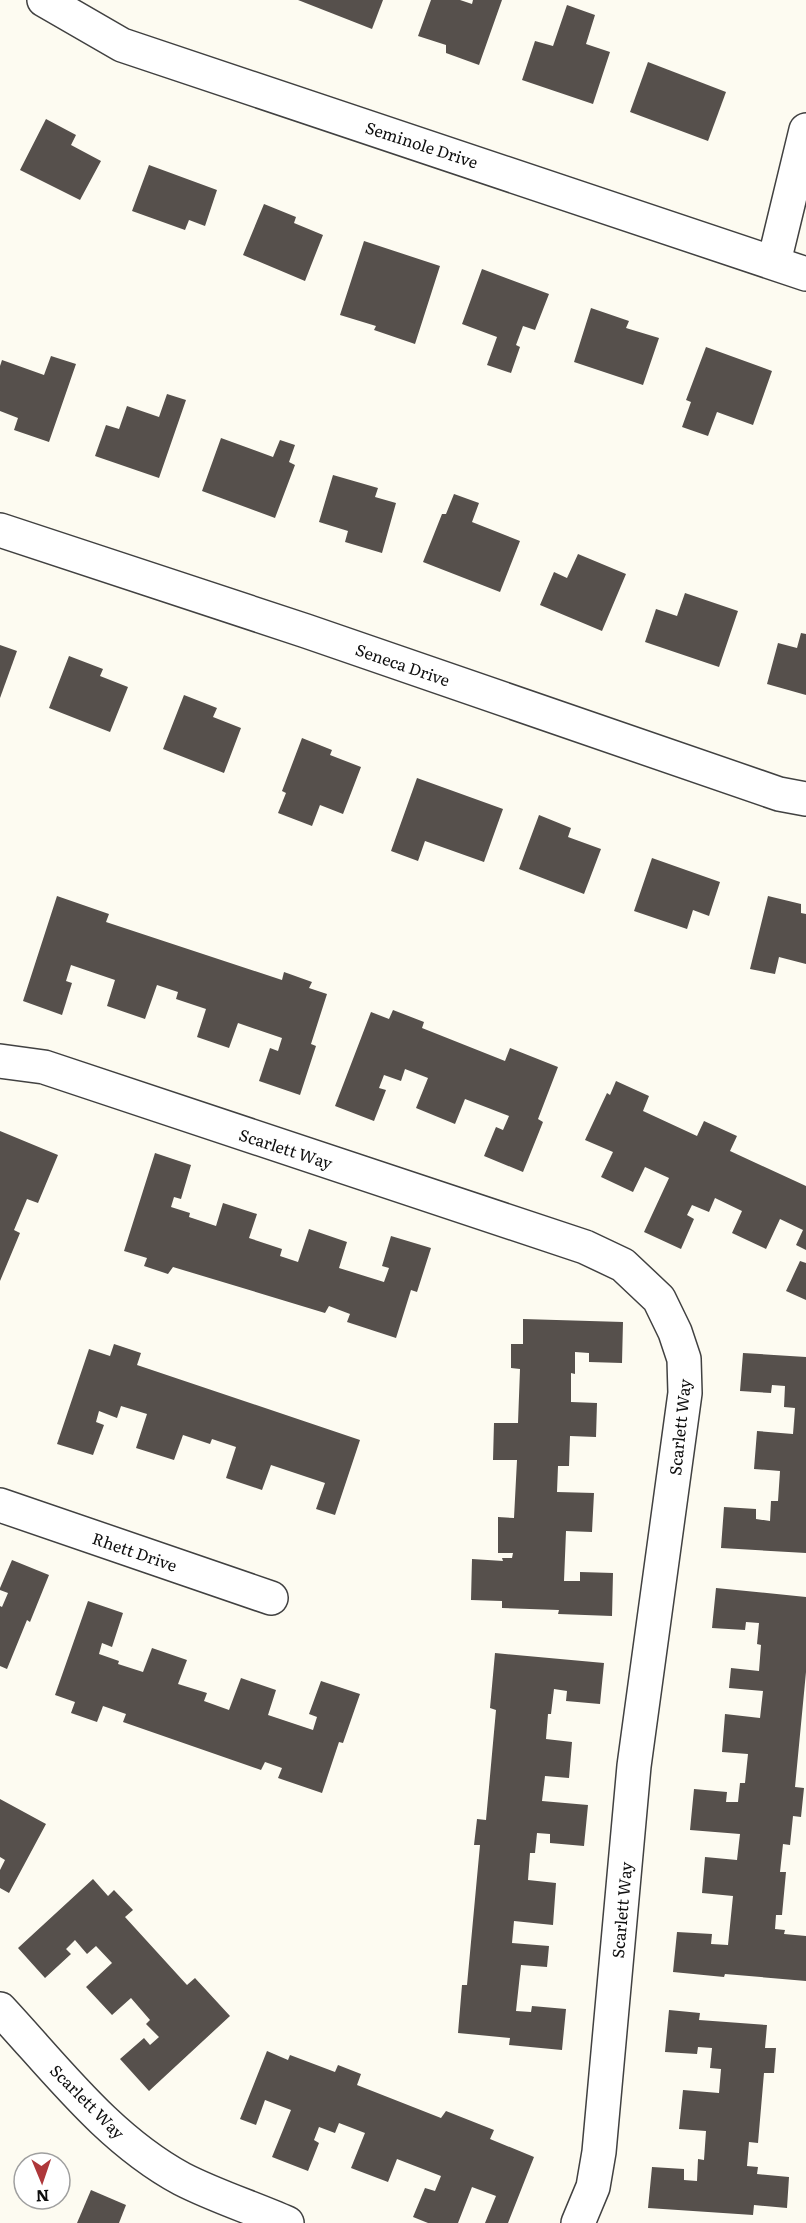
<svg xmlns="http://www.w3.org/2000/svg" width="806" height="2223" viewBox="0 0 806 2223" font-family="Literata,serif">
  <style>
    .building { fill: #56504c }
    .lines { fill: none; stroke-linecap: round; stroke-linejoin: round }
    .minor-casing { stroke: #414141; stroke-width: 36 }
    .minor { stroke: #fff; stroke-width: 33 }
    .labels { text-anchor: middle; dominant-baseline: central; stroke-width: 6; stroke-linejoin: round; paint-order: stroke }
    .street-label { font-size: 16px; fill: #0e0e0e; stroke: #fff }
  </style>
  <rect width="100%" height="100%" fill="#fdfbf1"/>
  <g class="building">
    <polygon points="298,0 383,0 372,29"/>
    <polygon points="431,0 460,0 472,4 473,0 502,0 479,65 446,53 446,45 418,36"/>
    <polygon points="567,5 595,15 586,44 610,52 593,104 522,80 535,41 553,46"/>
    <polygon points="648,62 726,92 708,141 630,112"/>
    <polygon points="46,119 76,135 71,145 101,161 80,200 20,170"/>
    <polygon points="149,165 217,190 205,226 189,220 185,230 132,211"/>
    <polygon points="264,204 296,217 294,223 323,235 305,281 243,255"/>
    <polygon points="364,241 440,266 415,344 374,330 376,326 340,315"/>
    <polygon points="482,269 549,294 535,330 523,326 516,345 520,347 511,373 487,365 497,337 462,324"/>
    <polygon points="591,308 629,321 626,328 659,338 643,385 574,362"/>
    <polygon points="706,347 772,371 753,425 717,412 708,436 682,427 691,402 686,400"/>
    <polygon points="51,356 76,364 49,442 14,430 18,418 0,411 0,366 2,360 44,375"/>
    <polygon points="167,394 186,400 159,478 95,456 106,425 119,429 127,406 159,417"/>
    <polygon points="221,438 273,457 280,440 295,445 289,462 295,465 275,518 202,491"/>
    <polygon points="333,475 378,488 375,497 396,503 382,553 345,542 348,531 319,522"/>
    <polygon points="454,494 479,503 472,522 520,541 500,592 423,562 442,514 446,514"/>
    <polygon points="578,554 626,574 602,631 540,605 554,572 567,578"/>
    <polygon points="685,593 738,611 719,667 645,642 656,609 677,616"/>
    <polygon points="801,633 806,634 806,695 767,684 778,643 797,648"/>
    <polygon points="0,645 17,651 0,698"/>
    <polygon points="69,656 103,669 100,676 128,687 110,732 49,708"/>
    <polygon points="184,695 217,708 213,717 241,728 224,773 163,749"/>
    <polygon points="302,738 332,750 330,755 361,767 343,814 320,805 312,826 278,813 286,793 282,791"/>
    <polygon points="417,778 503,809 484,862 425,841 418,861 391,851"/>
    <polygon points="539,815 571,828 568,837 601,849 584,894 519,869"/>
    <polygon points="652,858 720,882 709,916 693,910 687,929 634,911"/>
    <polygon points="57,896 109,914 106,922 282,980 284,972 312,982 309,988 327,994 311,1044 316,1046 300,1095 259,1081 270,1048 278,1051 282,1038 238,1023 229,1048 197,1037 206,1009 176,999 178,992 157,985 145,1019 107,1006 115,980 71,965 66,981 72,983 62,1015 23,1001"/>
    <polygon points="768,896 801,904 801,913 806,914 806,964 779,957 775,974 750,969"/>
    <polygon points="393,1010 424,1022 422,1028 505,1061 510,1048 558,1067 538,1119 543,1122 523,1172 484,1156 496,1127 503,1130 509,1116 465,1099 455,1124 416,1108 428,1078 405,1069 401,1081 384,1075 379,1088 386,1090 374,1121 335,1106 371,1012 389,1019"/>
    <polygon points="616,1081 649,1096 643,1111 697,1136 704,1121 737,1136 730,1151 806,1186 806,1250 796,1245 803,1230 780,1219 766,1249 732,1233 742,1211 715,1198 709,1212 692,1205 687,1215 694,1219 681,1249 644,1232 669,1178 645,1167 633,1192 601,1177 613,1152 585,1140 607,1093 610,1095"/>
    <polygon points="0,1131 58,1155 38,1203 27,1199 14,1230 20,1233 0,1281"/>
    <polygon points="155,1153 191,1165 181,1199 174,1197 171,1207 190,1213 189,1217 216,1226 223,1203 257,1214 249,1238 282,1249 280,1256 298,1262 309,1229 347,1242 339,1268 384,1282 389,1268 382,1266 391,1236 431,1248 417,1292 411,1290 396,1338 347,1322 350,1314 329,1306 325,1313 173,1267 168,1274 144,1266 147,1258 124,1251"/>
    <polygon points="800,1261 806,1263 806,1300 786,1291"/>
    <polygon points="523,1319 623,1322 622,1363 589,1362 589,1353 575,1352 575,1374 571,1373 571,1402 597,1403 596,1437 570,1436 569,1466 558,1466 557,1492 594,1493 592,1532 566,1531 564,1581 580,1581 580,1572 613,1573 612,1616 558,1614 559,1610 502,1608 502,1601 471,1600 472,1559 503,1561 502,1558 512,1558 513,1553 498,1553 498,1517 514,1518 517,1460 493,1460 494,1423 518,1423 520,1369 511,1368 511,1344 523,1344"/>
    <polygon points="114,1344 141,1353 137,1365 360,1440 335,1515 316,1509 325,1483 271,1465 262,1490 226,1478 236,1447 212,1439 210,1444 183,1435 174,1460 136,1448 147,1414 121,1406 117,1418 99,1411 96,1422 104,1425 93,1455 57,1444 89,1349 110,1356"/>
    <polygon points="743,1353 806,1357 806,1553 721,1548 724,1507 756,1509 756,1519 770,1521 771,1501 778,1501 780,1471 754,1469 757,1431 793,1434 795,1408 784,1407 785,1386 772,1385 771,1393 740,1391"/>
    <polygon points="12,1560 49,1575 30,1622 27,1620 7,1669 0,1666 0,1606 2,1607 8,1593 0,1590 0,1588"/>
    <polygon points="716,1588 806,1597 806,1672 795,1787 804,1788 801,1817 793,1816 790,1845 783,1844 780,1872 786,1872 782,1915 776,1915 775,1929 785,1930 784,1934 806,1936 806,1981 725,1974 724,1977 673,1972 677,1932 712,1934 711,1944 728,1945 733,1896 702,1893 705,1857 737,1860 740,1834 690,1830 694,1789 727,1792 726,1802 738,1802 740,1783 745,1783 748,1754 722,1752 725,1714 760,1718 763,1691 729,1688 731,1668 759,1671 761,1645 757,1644 759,1623 746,1622 745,1630 712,1628"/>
    <polygon points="88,1601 123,1613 112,1647 102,1643 99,1654 119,1661 118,1664 143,1672 152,1648 187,1660 178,1684 207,1693 204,1701 229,1710 241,1678 276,1690 268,1715 313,1730 317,1717 309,1714 321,1681 360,1694 343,1743 339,1742 322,1793 278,1778 282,1768 265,1762 261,1770 123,1722 126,1714 103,1706 97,1722 71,1713 75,1702 55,1695"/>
    <polygon points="495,1653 604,1663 600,1704 566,1701 567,1691 554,1689 551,1714 548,1714 546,1739 572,1742 569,1778 545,1776 542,1801 588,1805 584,1846 550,1843 550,1834 537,1833 535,1853 530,1853 528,1880 556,1883 553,1925 514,1921 512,1943 549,1946 547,1967 521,1965 516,2011 531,2012 532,2006 566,2009 562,2050 509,2045 510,2038 458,2033 462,1985 467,1985 480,1845 474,1845 477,1819 486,1820 496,1710 490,1708"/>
    <polygon points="0,1799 46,1824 9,1893 0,1888 0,1870 5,1860 0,1857"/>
    <polygon points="93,1879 108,1896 114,1890 133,1910 125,1917 187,1985 195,1978 230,2016 149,2091 120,2059 144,2038 150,2045 159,2037 146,2024 150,2020 131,1998 112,2015 86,1987 112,1963 96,1946 87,1954 75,1940 66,1949 71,1954 45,1978 18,1948"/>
    <polygon points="669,2010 700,2013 699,2020 767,2025 765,2048 776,2048 774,2073 764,2073 758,2143 749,2142 747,2166 758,2167 757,2174 789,2177 787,2208 754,2205 753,2215 648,2208 652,2167 684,2169 684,2180 697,2181 698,2159 704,2160 706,2131 679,2129 683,2090 719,2093 721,2069 710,2068 712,2048 698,2047 697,2054 665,2052"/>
    <polygon points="267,2051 288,2060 290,2055 335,2072 338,2065 361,2074 357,2085 441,2118 446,2111 494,2130 490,2139 534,2157 508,2223 485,2223 496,2196 472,2187 458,2223 428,2223 413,2217 425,2188 435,2191 441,2176 397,2159 388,2182 351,2168 365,2133 339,2123 335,2133 319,2127 314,2140 319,2143 308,2171 272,2157 291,2110 265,2100 256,2125 240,2119"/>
    <polygon points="91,2190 126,2205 119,2223 77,2223"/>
  </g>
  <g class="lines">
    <g class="minor-casing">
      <g id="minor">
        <polyline points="44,0 122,45 806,274"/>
        <polyline points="774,262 806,130"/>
        <polyline points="0,530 306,631 779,794 806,799"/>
        <polyline points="0,1061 44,1067 585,1247 623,1265 659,1299 675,1332 684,1359 685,1393 634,1766 599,2152 593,2187 578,2223"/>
        <polyline points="0,1505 271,1598"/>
        <path d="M0,2009C56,2069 108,2139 182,2179C215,2196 253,2208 287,2223"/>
      </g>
    </g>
    <use href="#minor" class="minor"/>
  </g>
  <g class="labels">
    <g class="street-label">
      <text transform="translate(422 144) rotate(18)">Seminole Drive</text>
      <text transform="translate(403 664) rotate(19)">Seneca Drive</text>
      <text transform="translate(286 1148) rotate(18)">Scarlett Way</text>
      <text transform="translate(679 1427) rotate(-84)">Scarlett Way</text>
      <text transform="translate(135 1551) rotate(19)">Rhett Drive</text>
      <text transform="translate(621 1910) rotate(-85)">Scarlett Way</text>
      <text transform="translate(88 2101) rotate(45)">Scarlett Way</text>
    </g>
  </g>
  <g transform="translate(42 2181) rotate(178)"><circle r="28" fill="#ffffff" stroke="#9f9f9f" stroke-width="1.5"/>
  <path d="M0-4.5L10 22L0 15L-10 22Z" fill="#ae373a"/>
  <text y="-9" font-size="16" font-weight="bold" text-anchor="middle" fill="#0e0e0e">N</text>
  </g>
</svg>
